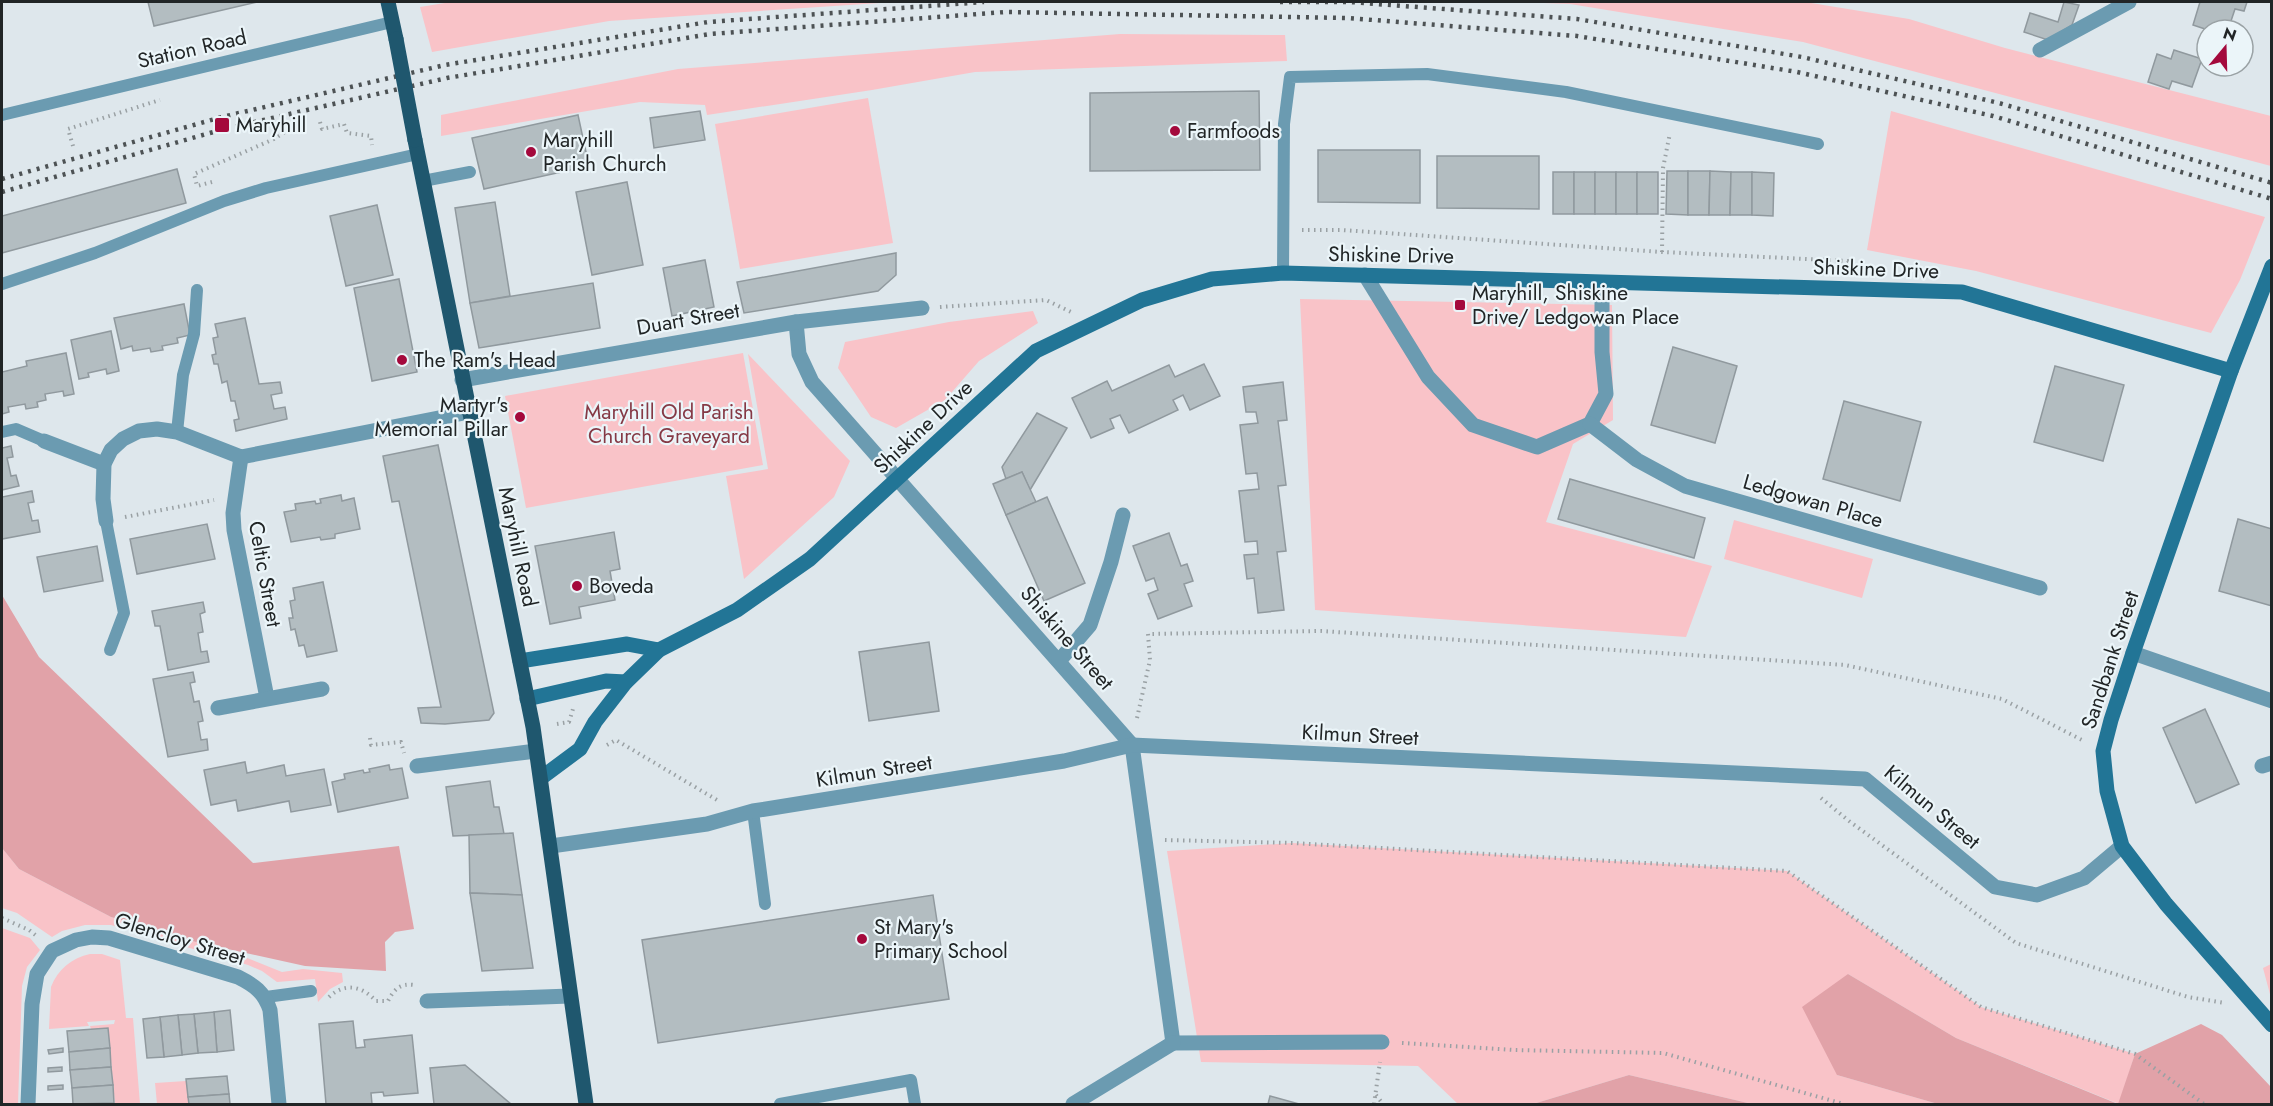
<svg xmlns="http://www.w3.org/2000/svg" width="2273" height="1106" viewBox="0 0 2273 1106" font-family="Jost,sans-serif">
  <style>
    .green { fill: #f9c3c8 }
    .forest { fill: #e1a2a8 }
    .building { fill: #b3bdc1; stroke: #90999e; stroke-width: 1.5 }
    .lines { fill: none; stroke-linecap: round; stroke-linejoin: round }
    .path { stroke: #9aa1a4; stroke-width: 4; stroke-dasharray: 1.5 4.5; stroke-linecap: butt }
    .lane { stroke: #6b9bb1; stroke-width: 12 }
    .street { stroke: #6b9bb1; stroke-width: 15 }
    .secondary { stroke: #227596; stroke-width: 15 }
    .primary { stroke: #1f576e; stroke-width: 15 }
    .rail { stroke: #4d5254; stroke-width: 4.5; stroke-dasharray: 3 6; stroke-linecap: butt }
    .primary-bridge { stroke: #1f576e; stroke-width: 15 }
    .poi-dot { fill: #a4093c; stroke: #ebf5f9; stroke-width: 2 }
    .labels { text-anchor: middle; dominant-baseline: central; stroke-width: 4.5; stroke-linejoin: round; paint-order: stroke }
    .street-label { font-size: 21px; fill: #212526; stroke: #ebf5f9 }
    .poi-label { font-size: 21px; fill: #212526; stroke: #ebf5f9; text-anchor: start }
    .park-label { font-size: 21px; fill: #853945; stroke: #ebf5f9 }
  </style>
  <rect width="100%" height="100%" fill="#dee7ec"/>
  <g class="green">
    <polygon points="451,2 895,2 609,21 432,52 420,7"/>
    <polygon points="1514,2 1805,2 1909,19 2005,48 2271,116 2271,166 1803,42 1570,4"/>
    <polygon points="1120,34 1285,35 1287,61 975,72 872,90 707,115 705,105 640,102 441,136 441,115 678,69"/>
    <polygon points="868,98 893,243 740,269 715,124"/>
    <polygon points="1891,111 2265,217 2240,280 2211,333 1976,271 1867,250"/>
    <polygon points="1300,299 1612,305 1613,420 1573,444 1546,522 1712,566 1686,637 1315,610"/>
    <polygon points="1033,311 1038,323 979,361 945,400 896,428 871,417 838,368 845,342 949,322"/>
    <polygon points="743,353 763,465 526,508 505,396"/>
    <polygon points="748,354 850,461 834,497 744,579 726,476 768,469"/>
    <polygon points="1734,520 1873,559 1862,598 1724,559"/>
    <polygon points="1292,843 1787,871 1981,1007 2135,1054 2119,1104 1956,1038 1848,974 1837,1075 1938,1104 1752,1104 1629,1075 1533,1104 1458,1104 1418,1066 1201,1062 1167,851"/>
    <polygon points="2,848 19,869 111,917 237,954 282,972 303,969 342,973 343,982 330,989 318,1002 315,979 277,982 262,971 248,965 111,925 85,925 62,931 52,937 17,913 2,908"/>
    <polygon points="2,928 30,938 40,950 27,967 22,986 18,1104 2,1104"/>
    <path d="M90,954H102L120,960L126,1018H133L140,1104H115L108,1028L91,1029L90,1026L114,1024L115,1020L87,1022L89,1026L49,1029L51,987C58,969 72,958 90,954Z"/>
    <polygon points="2271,964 2271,998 2263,968"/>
    <polygon points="186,1081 189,1104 157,1104 155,1083"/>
  </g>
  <g class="forest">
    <polygon points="2,595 39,657 253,863 399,846 414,929 395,932 385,942 386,971 305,966 196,942 111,917 19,869 2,848"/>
    <polygon points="1848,974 1956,1038 2118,1104 2135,1054 2201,1024 2222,1035 2271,1087 2271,1104 1938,1104 1837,1075 1802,1007"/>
    <polygon points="1629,1075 1752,1104 1533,1104"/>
  </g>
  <g class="building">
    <polygon points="148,2 257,2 154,26"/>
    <polygon points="2064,2 2079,5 2072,25 2048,40 2024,32 2030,13 2058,22"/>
    <polygon points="2200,2 2247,2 2244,11 2235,9 2228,30 2208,30 2193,25"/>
    <polygon points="2174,50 2202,59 2192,87 2172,81 2169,89 2148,82 2157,54 2171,59"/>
    <polygon points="1259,91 1260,170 1090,171 1090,93"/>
    <polygon points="700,111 705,140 654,148 650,118"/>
    <polygon points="578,115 589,166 484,189 472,138"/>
    <polygon points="1318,150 1420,150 1420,203 1318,202"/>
    <polygon points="1437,156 1539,156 1539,209 1437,208"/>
    <polygon points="177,169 186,203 2,253 2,216"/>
    <polygon points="1667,171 1688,171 1688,215 1666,214"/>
    <polygon points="1688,171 1710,171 1709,215 1688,215"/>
    <polygon points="1710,171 1731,172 1730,215 1709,215"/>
    <rect x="1553" y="172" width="21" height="42"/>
    <rect x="1574" y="172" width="21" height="42"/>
    <rect x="1595" y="172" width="21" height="42"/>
    <rect x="1616" y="172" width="21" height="42"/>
    <rect x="1637" y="172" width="21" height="42"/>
    <polygon points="1731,172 1752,172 1752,215 1730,215"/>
    <polygon points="1752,172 1774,173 1773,216 1752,215"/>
    <polygon points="627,182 643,265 592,275 576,192"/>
    <polygon points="495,202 510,296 470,303 455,208"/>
    <polygon points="377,205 393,275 346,286 330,216"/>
    <polygon points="896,253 896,275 878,291 744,313 737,282"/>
    <polygon points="705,260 714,307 672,316 663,268"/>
    <polygon points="399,279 417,372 372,381 354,288"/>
    <polygon points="593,283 600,328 479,348 470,303"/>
    <polygon points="184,304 190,335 177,338 178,343 162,346 163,350 151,352 150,348 133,351 132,346 121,349 114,318"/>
    <polygon points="245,318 259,384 280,382 282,393 271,395 274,409 285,407 287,419 236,431 234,420 239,419 235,401 231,401 227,381 222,383 218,364 214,364 212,355 216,354 213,338 218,337 215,324"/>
    <polygon points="111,331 119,371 107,374 106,369 88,373 89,377 79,379 71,340"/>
    <polygon points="1673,347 1737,366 1715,443 1651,425"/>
    <polygon points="66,353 74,394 64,396 63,391 45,394 46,400 37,402 38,407 26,409 25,404 8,407 9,412 2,414 2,372 27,366 26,361"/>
    <polygon points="1204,364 1220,396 1190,410 1183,395 1173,400 1178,410 1129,433 1120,415 1110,419 1114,428 1091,438 1072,398 1107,381 1112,391 1169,365 1175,377"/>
    <polygon points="2055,366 2124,385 2103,461 2034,442"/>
    <polygon points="1283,382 1287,420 1278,421 1286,485 1278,486 1286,551 1277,552 1284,610 1258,613 1254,578 1247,579 1244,555 1258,554 1257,541 1245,542 1239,491 1259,489 1257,473 1246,474 1240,425 1258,423 1256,412 1246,412 1243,387"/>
    <polygon points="1844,401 1921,422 1900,501 1823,479"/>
    <polygon points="1037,413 1067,428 1030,490 1022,472 1006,479 1002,467"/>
    <polygon points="438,445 494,713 489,720 445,724 421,723 418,708 441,707 399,501 392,502 383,456"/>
    <polygon points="11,446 13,457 7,458 11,476 16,475 19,486 2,490 2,448"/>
    <polygon points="1022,472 1036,502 1006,515 993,484"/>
    <polygon points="1570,479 1705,518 1694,558 1558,519"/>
    <polygon points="32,491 34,502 28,503 32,521 38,520 40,532 2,539 2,497"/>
    <polygon points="341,495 342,501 354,498 360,529 335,534 335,538 321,540 320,537 291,542 284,512 296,510 295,504 315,501 316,504 321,503 320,499"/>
    <polygon points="1047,497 1085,583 1044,601 1006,515"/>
    <polygon points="2238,519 2272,529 2272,606 2219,591"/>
    <polygon points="207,524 215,559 137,574 130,539"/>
    <polygon points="614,532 620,569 610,571 615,600 579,607 581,618 550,624 535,546"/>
    <polygon points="1169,533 1181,566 1187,564 1193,581 1184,584 1192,606 1158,619 1148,594 1158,590 1154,578 1146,581 1133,546"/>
    <polygon points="97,546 103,581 44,592 37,557"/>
    <polygon points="323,582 337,651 307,657 304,645 299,646 295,629 291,630 289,618 293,618 290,601 295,600 293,588"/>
    <polygon points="203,602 205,612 200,614 203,632 198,633 201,652 207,651 209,662 168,670 160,626 155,626 152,611"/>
    <polygon points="929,642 939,711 869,721 859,652"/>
    <polygon points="193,672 195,682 190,683 194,702 199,701 203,721 198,722 201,740 207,739 208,750 168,757 153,679"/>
    <polygon points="2205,709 2239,784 2196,803 2163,728"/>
    <polygon points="245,762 247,773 284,765 286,776 324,769 331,805 291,812 289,801 238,811 236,800 211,805 204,770"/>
    <polygon points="389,765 390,770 402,768 408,798 338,812 332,782 345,779 344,774 363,770 364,773 370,772 369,769"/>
    <polygon points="490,781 494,807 499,807 504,834 453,836 446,787"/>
    <polygon points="513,833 522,895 470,893 469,835"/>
    <polygon points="470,893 522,895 533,968 482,971"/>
    <polygon points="933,895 949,999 658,1043 642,940"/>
    <polygon points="230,1010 234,1050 217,1052 214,1012"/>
    <polygon points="214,1012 217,1052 198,1053 194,1014"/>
    <polygon points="194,1014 198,1053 182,1055 178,1015"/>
    <polygon points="178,1015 182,1055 164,1057 160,1017"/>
    <polygon points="160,1017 164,1057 147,1058 143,1019"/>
    <polygon points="353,1021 356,1048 365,1047 364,1040 412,1035 418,1093 384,1096 383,1092 371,1093 372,1104 326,1104 319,1024"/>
    <polygon points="108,1028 110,1048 69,1052 67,1031"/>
    <polygon points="63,1048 63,1052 49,1054 48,1050"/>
    <polygon points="110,1048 111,1067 70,1070 69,1052"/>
    <polygon points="465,1065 511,1104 434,1104 430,1068"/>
    <polygon points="62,1067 62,1071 48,1072 48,1068"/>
    <polygon points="111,1067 113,1085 72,1088 70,1070"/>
    <polygon points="227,1076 229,1094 188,1097 186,1079"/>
    <polygon points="63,1085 63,1089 48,1090 48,1086"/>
    <polygon points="113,1085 114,1103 73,1104 72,1088"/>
    <polygon points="229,1094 230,1104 189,1104 188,1097"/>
    <polygon points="1270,1096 1299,1104 1268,1104"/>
  </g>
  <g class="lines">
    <g class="path">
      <polyline points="320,122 322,129 344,124 347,133 371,136 372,145"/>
      <polyline points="73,146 68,129 160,100"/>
      <polyline points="212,182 197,186 194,174 274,139 288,130"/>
      <polyline points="1302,230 1342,230 1662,252 1848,261 1848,270"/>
      <polyline points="1662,252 1663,168 1670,133"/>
      <polyline points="940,307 1046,300 1071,312"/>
      <polyline points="125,517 214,500"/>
      <polyline points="1137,718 1150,660 1148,634 1321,631 1845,665 2002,699 2084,741"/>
      <polyline points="557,724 569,722 573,709"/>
      <polyline points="370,738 371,745 401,742 404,753"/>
      <polyline points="607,745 616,740 717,800"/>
      <polyline points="1821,798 1849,821 2016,943 2188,997 2225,1003"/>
      <polyline points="1165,840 1292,843 1787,871 1981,1007 2135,1054 2204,1104"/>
      <polyline points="2,918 29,930 38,937"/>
      <path d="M329,997C345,982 362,986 376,1001H388C394,989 401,983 414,985"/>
      <polyline points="1402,1043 1515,1050 1663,1053 1844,1104"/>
      <polyline points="1376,1095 1383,1104"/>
      <polyline points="1374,1104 1380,1062"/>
    </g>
    <g class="lane">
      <polyline points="2,115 392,22"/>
      <polyline points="423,181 470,172"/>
      <polyline points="1283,273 1284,124 1290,77 1427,74 1566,92 1818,144"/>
      <polyline points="2,284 95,253 224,201 266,188 418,154"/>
      <polyline points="2,432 16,429 44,441"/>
      <polyline points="177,432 183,375 194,334 197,290"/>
      <polyline points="106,521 124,613 110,650"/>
      <polyline points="753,811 765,904"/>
      <polyline points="266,997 311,991"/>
      <polyline points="780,1104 911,1080 915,1104"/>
    </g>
    <g class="street">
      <polyline points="2040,50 2129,2"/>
      <polyline points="1365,275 1428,377 1473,425 1537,447 1590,424 1606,394 1602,352 1602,283"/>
      <polyline points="796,322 799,354 812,382 1132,745 1173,1043"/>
      <polyline points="462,380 796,322 922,308"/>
      <polyline points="1590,424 1637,460 1685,486 2040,588"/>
      <polyline points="44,441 104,464"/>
      <polyline points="241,457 233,513 234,530 267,698"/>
      <polyline points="106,521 103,499 104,464 111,450 123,439 139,431 157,429 177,432 241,457 469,412"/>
      <polyline points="2133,653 2272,701"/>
      <polyline points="1059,661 1090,625 1111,562 1123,515"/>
      <polyline points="218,708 322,689"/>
      <polyline points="417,766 536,751"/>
      <polyline points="2262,766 2272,763"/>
      <polyline points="551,846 707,824 753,811 1064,761 1132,745 1865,779 1995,887 2037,895 2084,878 2122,846"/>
      <polyline points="427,1001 570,996"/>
      <polyline points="1173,1043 1382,1042"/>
      <path d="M28,1104L32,1004L37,974L52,951L76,940L92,937L109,938L238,977C254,985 264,992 270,1010L279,1104"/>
      <polyline points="1073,1104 1173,1043"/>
    </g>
    <g class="secondary">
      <polyline points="2272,266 2231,371 2133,653 2111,720 2103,751 2107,791 2122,846 2166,904 2272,1025"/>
      <polyline points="520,661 627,644 659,650"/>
      <polyline points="527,699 606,681 626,682"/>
      <polyline points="541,778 580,749 595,722 626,682 659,650 737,610 810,559 1036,351 1142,300 1212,279 1283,273 1962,292 2231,371"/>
    </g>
    <g class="primary">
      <polyline points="388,2 396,39"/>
      <polyline points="415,140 533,727 586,1104"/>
    </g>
    <g class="rail">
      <polyline points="1280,2 1350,2 1577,19 1802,57 1999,103 2272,183"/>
      <polyline points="2,179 222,117 445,65 708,22 984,2"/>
      <polyline points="2,192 224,129 447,78 710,34 1005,12 1348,18 1577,36 1797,72 1993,116 2272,199"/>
    </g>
    <polyline class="primary-bridge" points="396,39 415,140"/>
  </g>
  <g class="poi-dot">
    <rect x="214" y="117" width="16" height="16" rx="3"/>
    <circle cx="1175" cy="131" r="6"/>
    <circle cx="531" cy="152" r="6"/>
    <rect x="1454" y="299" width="12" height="12" rx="3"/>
    <circle cx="402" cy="360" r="6"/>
    <circle cx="520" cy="417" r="6"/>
    <circle cx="577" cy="586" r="6"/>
    <circle cx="862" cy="939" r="6"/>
  </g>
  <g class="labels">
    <g class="street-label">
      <text transform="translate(192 49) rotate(-13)">Station Road</text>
      <text transform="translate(1391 255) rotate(1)">Shiskine Drive</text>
      <text transform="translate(1876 269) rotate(2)">Shiskine Drive</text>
      <text transform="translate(688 319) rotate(-10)">Duart Street</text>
      <text transform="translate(923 427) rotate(-43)">Shiskine Drive</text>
      <text transform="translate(1813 501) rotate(16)">Ledgowan Place</text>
      <text transform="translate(518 547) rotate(78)">Maryhill Road</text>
      <text transform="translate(265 574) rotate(80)">Celtic Street</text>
      <text transform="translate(1067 638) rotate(49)">Shiskine Street</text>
      <text transform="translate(2110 660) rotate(-72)">Sandbank Street</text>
      <text transform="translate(1360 735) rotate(3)">Kilmun Street</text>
      <text transform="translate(874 771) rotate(-9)">Kilmun Street</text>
      <text transform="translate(1932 807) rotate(40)">Kilmun Street</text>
      <text transform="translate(180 939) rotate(17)">Glencloy Street</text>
    </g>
    <g class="poi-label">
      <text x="236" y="125">Maryhill</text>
      <text x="1187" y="131">Farmfoods</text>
      <text x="543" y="140">Maryhill<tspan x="543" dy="24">Parish Church</tspan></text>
      <text x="1472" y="293">Maryhill, Shiskine<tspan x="1472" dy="24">Drive/ Ledgowan Place</tspan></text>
      <text x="414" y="360">The Ram's Head</text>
      <text x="508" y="405" text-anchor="end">Martyr's<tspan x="508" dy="24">Memorial Pillar</tspan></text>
      <text x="589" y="586">Boveda</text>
      <text x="874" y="927">St Mary's<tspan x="874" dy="24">Primary School</tspan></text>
    </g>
    <g class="park-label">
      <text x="669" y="412">Maryhill Old Parish<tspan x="669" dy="24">Church Graveyard</tspan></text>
    </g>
  </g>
  <rect width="2273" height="1106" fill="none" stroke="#212526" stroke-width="6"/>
  <g transform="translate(2225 48) rotate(19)"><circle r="28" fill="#ebf5f9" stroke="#9aa2a5" stroke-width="1.5"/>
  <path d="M0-4.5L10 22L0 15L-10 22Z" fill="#a4093c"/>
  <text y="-9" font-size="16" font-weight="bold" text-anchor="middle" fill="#212526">N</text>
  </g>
</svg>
